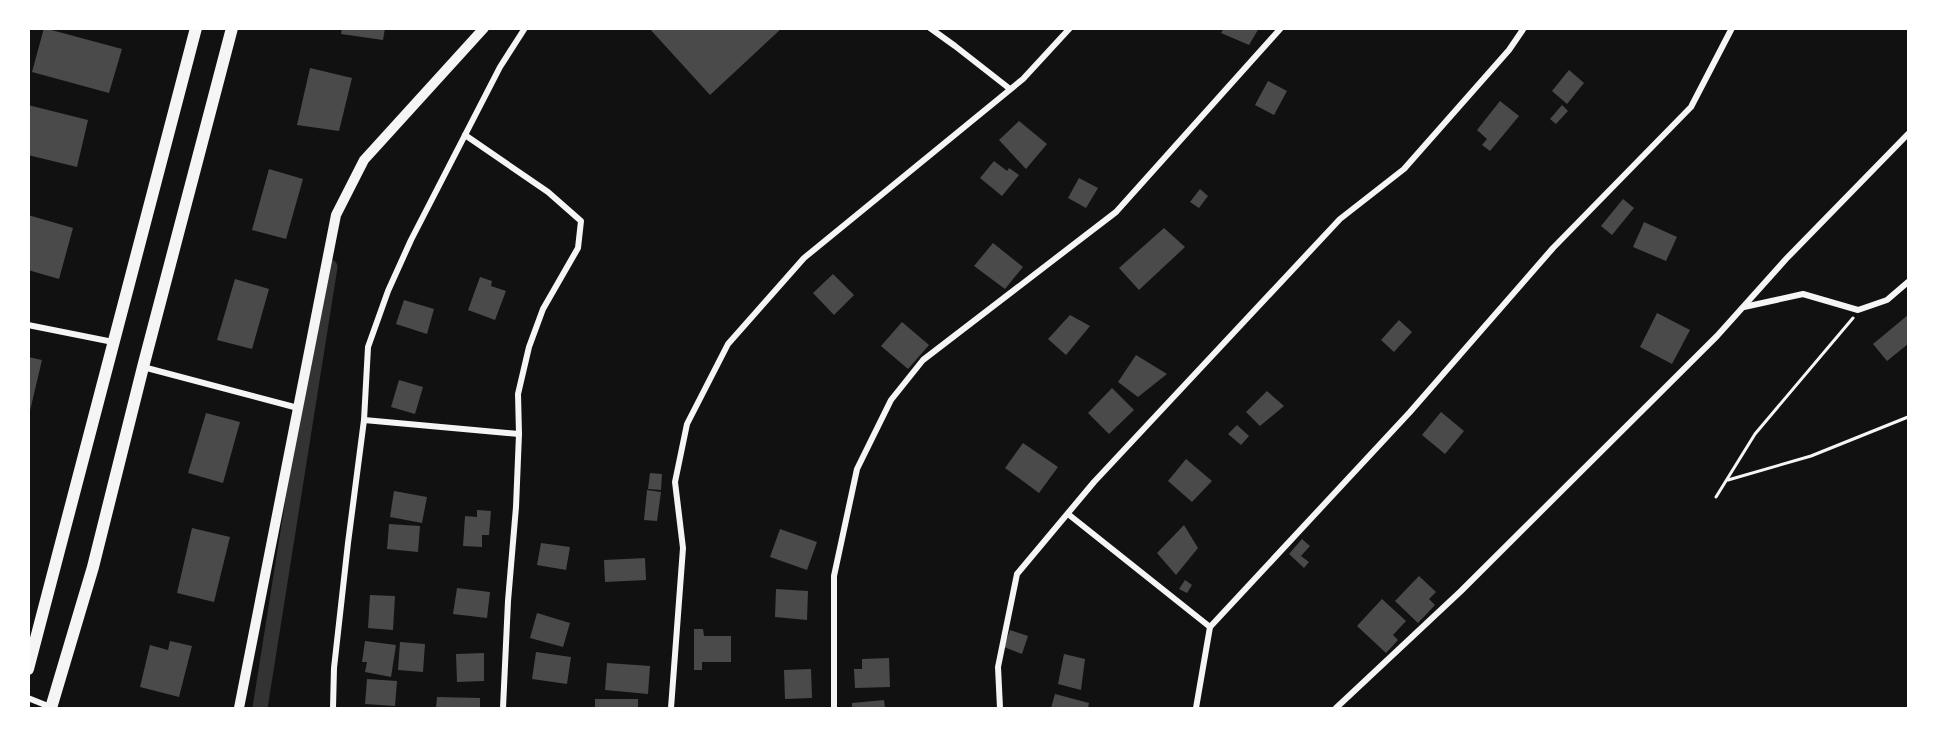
<svg xmlns="http://www.w3.org/2000/svg" width="1937" height="737" viewBox="0 0 1937 737" font-family="'Alegreya Sans',sans-serif">
  <style>
    .lines { fill: none; stroke-linecap: round; stroke-linejoin: round }
    .canal { stroke: #333; stroke-width: 15 }
    .building { fill: #4a4a4a }
    .path { stroke: #f5f5f5; stroke-width: 3 }
    .minor { stroke: #f5f5f5; stroke-width: 6 }
    .tertiary { stroke: #f5f5f5; stroke-width: 10 }
    .secondary { stroke: #f5f5f5; stroke-width: 12 }
  </style>
  <rect width="100%" height="100%" fill="#111"/>
  <g class="lines">
    <polyline class="canal" points="260,708 330,267"/>
  </g>
  <g class="building">
    <polygon points="44,28 122,49 109,93 32,72"/>
    <polygon points="342,28 385,28 383,40 341,34"/>
    <polygon points="649,28 782,28 710,95"/>
    <polygon points="1224,28 1259,28 1249,45 1221,33"/>
    <polygon points="310,68 352,78 339,131 297,125"/>
    <polygon points="1569,70 1584,83 1567,104 1552,91"/>
    <polygon points="1268,81 1287,91 1274,115 1255,105"/>
    <polygon points="1500,101 1519,116 1490,151 1482,145 1487,139 1477,130"/>
    <polygon points="28,105 88,120 77,167 28,155"/>
    <polygon points="1562,105 1568,111 1556,124 1550,119"/>
    <polygon points="1019,121 1047,144 1026,169 999,140"/>
    <polygon points="994,161 1007,171 1009,168 1019,175 1002,196 980,178"/>
    <polygon points="269,169 303,179 286,239 252,230"/>
    <polygon points="1079,178 1098,188 1086,208 1068,198"/>
    <polygon points="1200,189 1208,196 1199,208 1190,202"/>
    <polygon points="1623,199 1634,208 1612,235 1601,226"/>
    <polygon points="28,215 73,228 59,279 28,270"/>
    <polygon points="1644,222 1677,237 1666,261 1633,247"/>
    <polygon points="1164,228 1185,247 1139,290 1119,268"/>
    <polygon points="993,243 1023,267 1005,289 974,266"/>
    <polygon points="833,274 854,295 834,315 813,293"/>
    <polygon points="480,277 492,281 491,286 506,291 495,320 468,310"/>
    <polygon points="235,279 269,289 252,349 217,340"/>
    <polygon points="404,300 434,309 427,334 396,324"/>
    <polygon points="1657,313 1690,330 1672,364 1640,347"/>
    <polygon points="1070,315 1090,326 1066,355 1048,339"/>
    <polygon points="1908,315 1908,344 1887,361 1873,344"/>
    <polygon points="1399,320 1412,332 1394,352 1381,340"/>
    <polygon points="902,322 929,345 908,369 881,346"/>
    <polygon points="1136,355 1167,374 1138,397 1118,382"/>
    <polygon points="28,357 42,360 29,415 28,415"/>
    <polygon points="399,380 423,387 415,414 391,407"/>
    <polygon points="1112,388 1134,410 1109,434 1088,413"/>
    <polygon points="1267,391 1284,406 1260,426 1246,412"/>
    <polygon points="1441,412 1464,431 1445,454 1422,435"/>
    <polygon points="206,413 240,422 223,483 188,473"/>
    <polygon points="1237,425 1249,436 1241,445 1228,434"/>
    <polygon points="1023,443 1058,467 1039,493 1005,468"/>
    <polygon points="1186,459 1212,481 1192,502 1168,481"/>
    <polygon points="650,473 662,474 661,490 648,489"/>
    <polygon points="647,490 661,492 657,521 644,520"/>
    <polygon points="394,491 427,497 422,523 390,517"/>
    <polygon points="477,510 491,511 489,535 482,535 482,547 463,546 465,516 477,517"/>
    <polygon points="389,524 420,526 418,552 387,549"/>
    <polygon points="1184,525 1198,548 1176,575 1157,553"/>
    <polygon points="192,528 230,537 214,602 177,593"/>
    <polygon points="780,529 817,542 807,570 770,557"/>
    <polygon points="1302,539 1310,546 1301,556 1309,562 1304,568 1289,554"/>
    <polygon points="541,543 570,547 566,570 537,565"/>
    <polygon points="645,558 646,580 605,582 604,560"/>
    <polygon points="1419,576 1436,592 1429,599 1435,605 1418,623 1395,601"/>
    <polygon points="1185,580 1192,585 1187,593 1179,589"/>
    <polygon points="457,588 490,592 487,618 453,614"/>
    <polygon points="776,589 808,591 807,620 775,617"/>
    <polygon points="370,595 395,596 393,630 368,628"/>
    <polygon points="1382,599 1406,621 1393,635 1398,640 1386,653 1357,626"/>
    <polygon points="537,613 570,623 563,647 530,638"/>
    <polygon points="694,629 703,629 704,636 731,636 731,662 702,662 702,670 694,670"/>
    <polygon points="1010,630 1028,636 1022,654 1004,647"/>
    <polygon points="170,641 192,646 179,697 140,687 150,645 168,650"/>
    <polygon points="365,641 396,645 391,677 365,672 367,662 362,662"/>
    <polygon points="400,642 425,644 423,672 398,670"/>
    <polygon points="536,652 571,657 567,684 532,679"/>
    <polygon points="484,653 484,681 457,682 456,654"/>
    <polygon points="1064,654 1085,659 1081,690 1058,684"/>
    <polygon points="889,658 890,687 855,688 854,669 862,669 862,659"/>
    <polygon points="607,663 650,666 648,694 605,690"/>
    <polygon points="811,669 812,698 785,699 784,670"/>
    <polygon points="367,679 397,681 395,706 365,704"/>
    <polygon points="1055,694 1089,703 1088,708 1051,708"/>
    <polygon points="437,697 480,698 480,708 436,708"/>
    <rect x="595" y="699" width="43" height="9"/>
    <polygon points="884,700 885,708 852,708 852,703"/>
  </g>
  <g class="lines">
    <g class="path">
      <polyline points="1728,480 1811,456 1908,417"/>
      <polyline points="1716,497 1755,434 1853,318"/>
    </g>
    <g class="minor">
      <polyline points="930,28 955,46 1010,89"/>
      <polyline points="465,135 548,192 581,221 578,248 543,309 529,347 518,394 519,434 516,507 508,601 503,708"/>
      <polyline points="1744,307 1803,294 1858,310 1887,300 1908,282"/>
      <polyline points="28,325 113,342"/>
      <polyline points="143,367 298,408"/>
      <polyline points="364,420 519,434"/>
      <polyline points="1068,514 1210,627"/>
      <polyline points="28,698 53,708"/>
      <polyline points="333,708 334,668 348,543 364,420 368,347 388,291 411,240 500,67 525,28"/>
      <polyline points="671,708 683,548 675,482 687,424 728,344 804,258 1023,79 1070,28"/>
      <polyline points="834,708 834,576 857,469 891,400 923,360 1116,212 1281,28"/>
      <polyline points="1000,708 998,667 1017,574 1094,482 1340,219 1404,169 1509,50 1524,28"/>
      <polyline points="1196,708 1210,627 1410,412 1553,248 1691,107 1732,28"/>
      <polyline points="1336,708 1461,591 1717,336 1786,259 1908,134"/>
    </g>
    <polyline class="tertiary" points="239,708 336,215 364,160 484,28"/>
    <g class="secondary">
      <polyline points="28,669 196,28"/>
      <polyline points="51,708 93,567 143,367 232,28"/>
    </g>
  </g>
  <rect width="1937" height="737" fill="none" stroke="#ffffff" stroke-width="60"/>
</svg>
